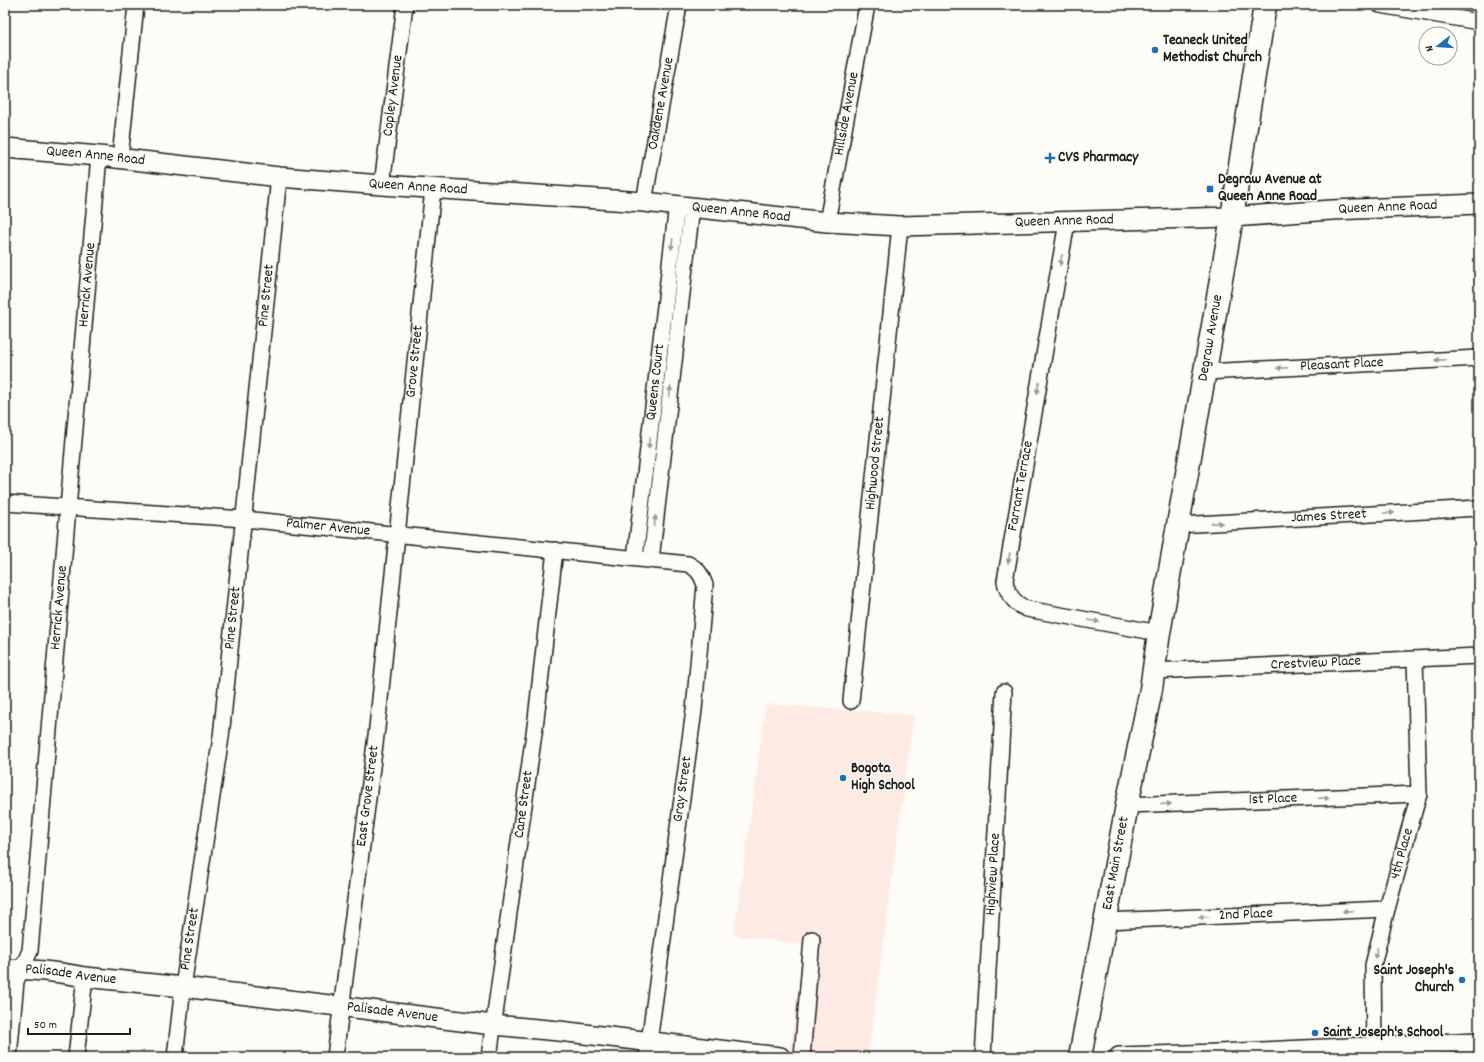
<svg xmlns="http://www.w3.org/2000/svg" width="1484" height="1062" viewBox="0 0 1484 1062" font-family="Dekko,sans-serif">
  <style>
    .built { fill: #fdebe3 }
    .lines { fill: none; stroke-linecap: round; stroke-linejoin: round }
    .minor-casing { stroke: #1c1c1c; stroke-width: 18 }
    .tertiary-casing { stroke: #1c1c1c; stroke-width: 22 }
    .secondary-casing { stroke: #1c1c1c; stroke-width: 25 }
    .minor { stroke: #fdfcf7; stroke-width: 15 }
    .tertiary { stroke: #fdfcf7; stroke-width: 19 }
    .secondary { stroke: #fdfcf7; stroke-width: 22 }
    .oneway { fill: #989794 }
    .poi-dot { fill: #1f6fb2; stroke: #fdfcf7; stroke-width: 1.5 }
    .labels { text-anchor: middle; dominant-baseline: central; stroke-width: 3; stroke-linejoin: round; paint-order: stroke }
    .poi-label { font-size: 15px; font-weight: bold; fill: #1c1c1c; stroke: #fdfcf7; text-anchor: start }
    .street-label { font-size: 15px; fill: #1c1c1c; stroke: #fdfcf7 }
  </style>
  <rect width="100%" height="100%" fill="#fdfcf7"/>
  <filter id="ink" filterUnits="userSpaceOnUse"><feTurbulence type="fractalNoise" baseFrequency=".025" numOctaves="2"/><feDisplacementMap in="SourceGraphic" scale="8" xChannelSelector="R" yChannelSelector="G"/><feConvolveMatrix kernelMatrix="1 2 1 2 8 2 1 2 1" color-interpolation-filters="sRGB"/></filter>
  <g filter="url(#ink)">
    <polygon class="built" points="766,704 914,715 868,1057 789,1057 804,945 734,935"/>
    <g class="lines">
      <g class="minor-casing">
        <g id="minor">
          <polyline points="1380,5 1479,22"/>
          <polyline points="120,158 136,5"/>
          <path id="s1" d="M382,185L405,5"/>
          <path id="s2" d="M644,202L679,5"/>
          <path id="s3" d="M827,222L867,5"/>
          <path d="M1067,222L1005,581C1007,594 1015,604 1027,609L1159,633"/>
          <path id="s4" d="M1205,372L1479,358"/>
          <path id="s5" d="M5,503L244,519L688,564C698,569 701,574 705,585L694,710L647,1057"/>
          <path id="s6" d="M1178,525L1479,508"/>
          <path id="s7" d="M635,558L677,205"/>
          <polyline points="651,560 692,207"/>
          <path id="s8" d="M1153,671L1479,656"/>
          <path id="s9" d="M851,701L900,226"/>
          <path id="s10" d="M1127,805L1419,794"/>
          <path id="s11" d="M1105,921L1387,909"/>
          <path id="s12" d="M1374,1048L1373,965L1387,909L1419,794L1415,659"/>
          <path id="s13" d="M9,1057L16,981L30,951L68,508L99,156"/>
          <polyline points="76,1057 85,977"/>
          <path id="s14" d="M175,1057L183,987L221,737L279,177"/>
          <path id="s15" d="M335,1057L377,728L433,189"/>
          <path id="s16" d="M489,1057L536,719L555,550"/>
          <polyline points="802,1057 812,939"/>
          <path id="s17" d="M983,1057L1004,692"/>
        </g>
      </g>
      <g class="tertiary-casing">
        <g id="tertiary">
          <path id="s18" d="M5,148L99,156L279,177L382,185L644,202L827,222L900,226L1232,217L1332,210L1479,204"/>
          <path id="s19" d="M5,969C32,969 59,972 85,977L183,987L493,1025L559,1031L780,1057"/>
          <polyline points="1119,1057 1218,1054 1479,1042"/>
        </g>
      </g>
      <g class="secondary-casing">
        <g id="secondary">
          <path id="s20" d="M1080,1057L1127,805L1151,689L1159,633L1232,217L1265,5"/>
        </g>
      </g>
      <use href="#minor" class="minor"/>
      <use href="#tertiary" class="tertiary"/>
      <use href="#secondary" class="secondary"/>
    </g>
    <defs><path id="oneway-solid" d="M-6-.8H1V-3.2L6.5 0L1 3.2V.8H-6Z"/></defs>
    <g class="oneway">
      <use href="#oneway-solid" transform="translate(672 244) rotate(97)"/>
      <use href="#oneway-solid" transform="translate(1061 260) rotate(100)"/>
      <use href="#oneway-solid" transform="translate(1440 360) rotate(177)"/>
      <use href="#oneway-solid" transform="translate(1282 368) rotate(177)"/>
      <use href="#oneway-solid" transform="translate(1038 388) rotate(100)"/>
      <use href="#oneway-solid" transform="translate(670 392) rotate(-83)"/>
      <use href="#oneway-solid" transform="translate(649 443) rotate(97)"/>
      <use href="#oneway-solid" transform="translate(1389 513) rotate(-3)"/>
      <use href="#oneway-solid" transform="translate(655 521) rotate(-83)"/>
      <use href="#oneway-solid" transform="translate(1217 523) rotate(-3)"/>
      <use href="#oneway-solid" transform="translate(1009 558) rotate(100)"/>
      <use href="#oneway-solid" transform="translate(1094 621) rotate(10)"/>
      <use href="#oneway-solid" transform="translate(1324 798) rotate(-2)"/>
      <use href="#oneway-solid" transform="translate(1166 804) rotate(-2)"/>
      <use href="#oneway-solid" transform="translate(1348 911) rotate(178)"/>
      <use href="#oneway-solid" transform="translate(1204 917) rotate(178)"/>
      <use href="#oneway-solid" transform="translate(1376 953) rotate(105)"/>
    </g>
  </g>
  <g class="poi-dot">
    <circle cx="1155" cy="50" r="4"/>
    <path d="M1048 152h4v4h4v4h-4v4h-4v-4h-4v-4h4z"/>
    <rect x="1206" y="185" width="8" height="8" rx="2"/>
    <circle cx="843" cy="778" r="4"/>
    <circle cx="1462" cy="980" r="4"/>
    <circle cx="1315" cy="1033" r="4"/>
  </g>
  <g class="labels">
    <g class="poi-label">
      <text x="1163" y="41">Teaneck United<tspan x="1163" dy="17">Methodist Church</tspan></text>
      <text x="1058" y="158">CVS Pharmacy</text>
      <text x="1218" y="180">Degraw Avenue at<tspan x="1218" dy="17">Queen Anne Road</tspan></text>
      <text x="851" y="769">Bogota<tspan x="851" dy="17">High School</tspan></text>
      <text x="1454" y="971" text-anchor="end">Saint Joseph's<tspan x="1454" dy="17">Church</tspan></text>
      <text x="1323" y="1033">Saint Joseph's School</text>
    </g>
    <g class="street-label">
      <text stroke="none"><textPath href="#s1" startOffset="90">Copley Avenue</textPath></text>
      <text stroke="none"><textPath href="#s2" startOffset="100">Oakdene Avenue</textPath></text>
      <text stroke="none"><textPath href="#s3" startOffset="110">Hillside Avenue</textPath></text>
      <text stroke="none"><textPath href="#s18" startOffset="91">Queen Anne Road</textPath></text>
      <text stroke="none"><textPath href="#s18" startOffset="415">Queen Anne Road</textPath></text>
      <text stroke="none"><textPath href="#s18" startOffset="1387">Queen Anne Road</textPath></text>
      <text stroke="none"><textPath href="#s18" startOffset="739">Queen Anne Road</textPath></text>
      <text stroke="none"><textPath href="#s18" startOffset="1063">Queen Anne Road</textPath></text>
      <text stroke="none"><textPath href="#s13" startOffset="778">Herrick Avenue</textPath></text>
      <text stroke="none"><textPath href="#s14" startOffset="767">Pine Street</textPath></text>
      <text stroke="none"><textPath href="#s20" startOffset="731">Degraw Avenue</textPath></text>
      <text stroke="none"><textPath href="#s15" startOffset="700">Grove Street</textPath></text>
      <text stroke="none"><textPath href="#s4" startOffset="137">Pleasant Place</textPath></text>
      <text stroke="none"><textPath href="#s7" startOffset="177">Queens Court</textPath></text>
      <text stroke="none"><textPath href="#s9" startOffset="239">Highwood Street</textPath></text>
      <text transform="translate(1021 486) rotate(-80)">Farrant Terrace</text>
      <text stroke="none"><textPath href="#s6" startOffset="151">James Street</textPath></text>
      <text stroke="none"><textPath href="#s5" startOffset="324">Palmer Avenue</textPath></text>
      <text stroke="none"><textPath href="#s13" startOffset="454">Herrick Avenue</textPath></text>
      <text stroke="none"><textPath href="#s14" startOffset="443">Pine Street</textPath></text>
      <text stroke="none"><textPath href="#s8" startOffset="163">Crestview Place</textPath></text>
      <text transform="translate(683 789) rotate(-82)">Gray Street</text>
      <text stroke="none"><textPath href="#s15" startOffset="263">East Grove Street</textPath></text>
      <text stroke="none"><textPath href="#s10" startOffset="146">1st Place</textPath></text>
      <text stroke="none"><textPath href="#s16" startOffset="255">Cane Street</textPath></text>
      <text stroke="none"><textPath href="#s12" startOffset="198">4th Place</textPath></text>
      <text stroke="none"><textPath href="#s20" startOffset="197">East Main Street</textPath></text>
      <text stroke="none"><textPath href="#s17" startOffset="183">Highview Place</textPath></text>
      <text stroke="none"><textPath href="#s11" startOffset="141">2nd Place</textPath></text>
      <text stroke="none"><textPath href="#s14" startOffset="119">Pine Street</textPath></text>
      <text stroke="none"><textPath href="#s19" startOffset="66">Palisade Avenue</textPath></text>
      <text stroke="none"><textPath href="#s19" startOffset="390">Palisade Avenue</textPath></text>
    </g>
  </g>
  <rect width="1484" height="1062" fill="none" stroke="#fdfcf7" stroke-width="20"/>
  <rect x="10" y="10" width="1464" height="1042" fill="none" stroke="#1c1c1c" stroke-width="1.5" filter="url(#ink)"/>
  <g transform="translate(1438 46) rotate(253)"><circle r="19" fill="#fdfcf7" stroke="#a3a29f"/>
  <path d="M0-3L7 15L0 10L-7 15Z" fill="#1f6fb2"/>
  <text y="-6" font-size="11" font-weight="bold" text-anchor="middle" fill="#1c1c1c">N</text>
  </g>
  <path d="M28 1028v6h102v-6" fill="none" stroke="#1c1c1c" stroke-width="2"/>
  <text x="34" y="1028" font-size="12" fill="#1c1c1c" stroke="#fdfcf7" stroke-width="3" paint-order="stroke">50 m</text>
</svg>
